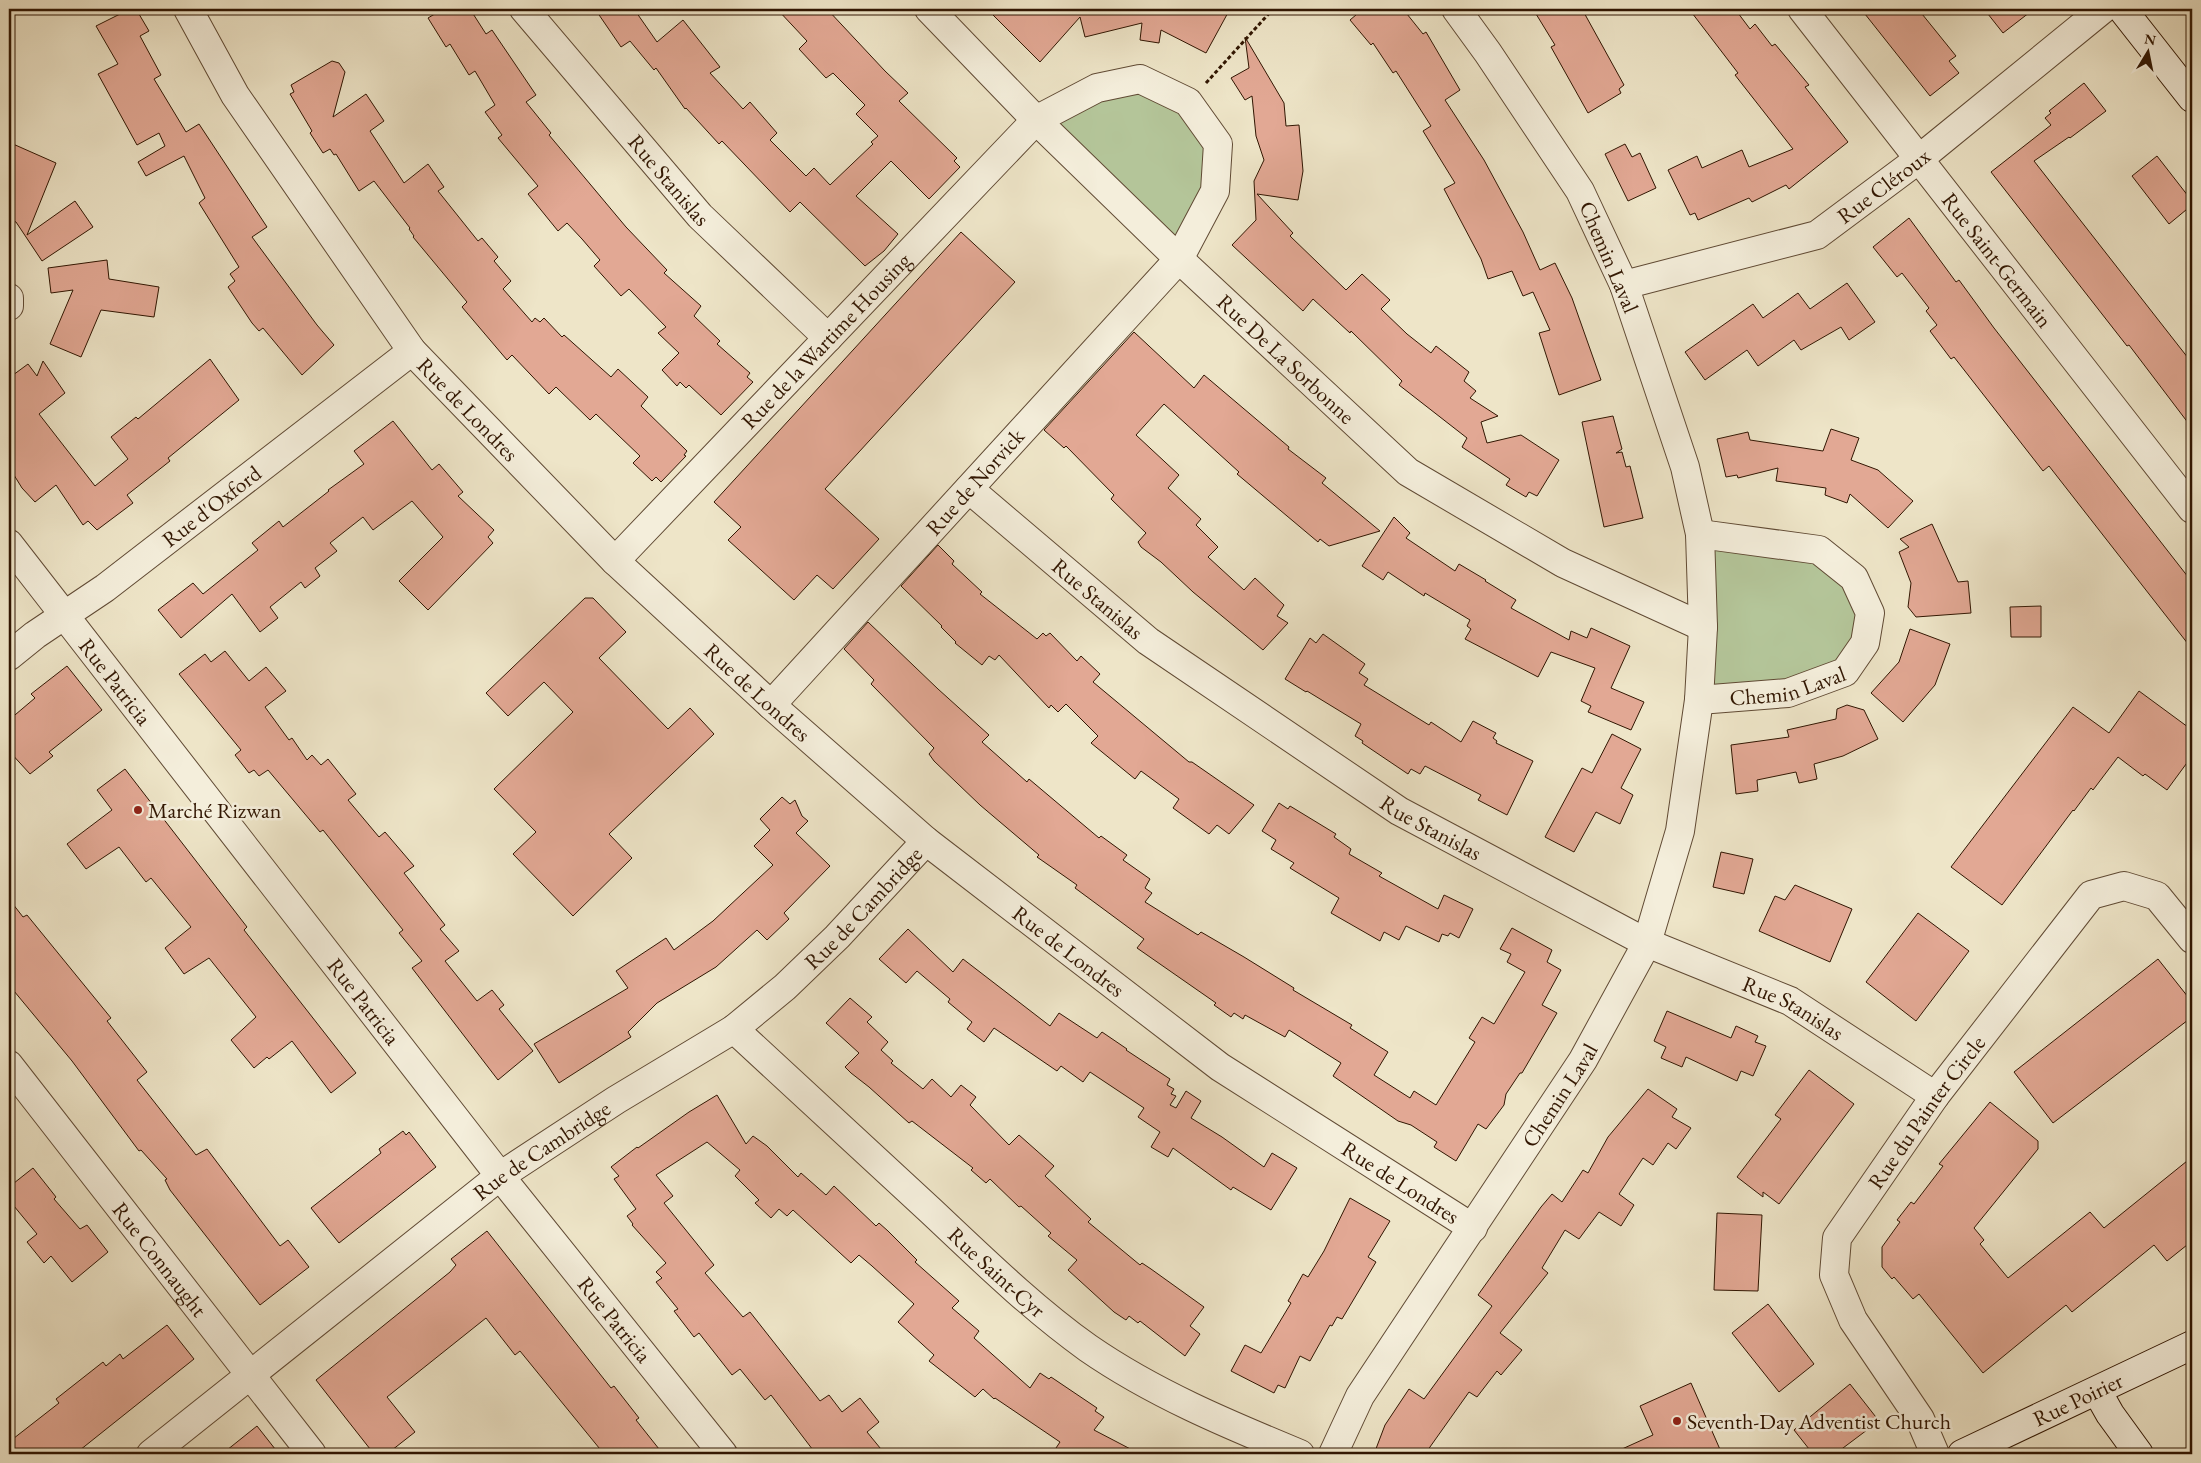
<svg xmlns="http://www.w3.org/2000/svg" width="2201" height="1463" viewBox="0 0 2201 1463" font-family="'EB Garamond',serif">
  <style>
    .green { fill: #b4c599; stroke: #726e4e }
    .building { fill: #e2a894; stroke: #311602 }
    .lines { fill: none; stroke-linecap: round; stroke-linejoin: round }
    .street-casing { stroke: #604a34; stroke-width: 30 }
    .secondary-casing { stroke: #311602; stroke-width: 30 }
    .path { stroke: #311602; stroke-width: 3; stroke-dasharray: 4 2.5; stroke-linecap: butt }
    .street { stroke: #f4eedb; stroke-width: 28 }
    .secondary { stroke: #f4eedb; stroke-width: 28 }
    .poi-dot { fill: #8f2418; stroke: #f4eedb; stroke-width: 2 }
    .labels { text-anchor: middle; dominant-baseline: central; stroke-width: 5; stroke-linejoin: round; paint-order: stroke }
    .street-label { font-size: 22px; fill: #311602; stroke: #f4eedb }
    .poi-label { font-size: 22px; fill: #311602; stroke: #f4eedb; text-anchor: start }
  </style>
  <rect width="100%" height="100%" fill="#eee5c8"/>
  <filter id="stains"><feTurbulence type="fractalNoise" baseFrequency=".004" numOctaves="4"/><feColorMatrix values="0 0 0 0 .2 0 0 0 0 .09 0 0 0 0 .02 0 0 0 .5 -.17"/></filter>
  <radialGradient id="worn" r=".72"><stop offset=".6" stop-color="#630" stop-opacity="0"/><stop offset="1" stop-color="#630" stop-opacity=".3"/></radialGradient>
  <g class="green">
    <polygon points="1140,79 1218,144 1179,259 1036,120"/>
    <polygon points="1700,534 1819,550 1870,613 1845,672 1699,700"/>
  </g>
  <g class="building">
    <polygon points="130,9 136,9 149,31 140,36 161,75 154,79 186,132 199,124 267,227 252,237 317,325 334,345 302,375 263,328 259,331 252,323 228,287 235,281 230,274 239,267 199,203 205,198 184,156 146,176 138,162 165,146 159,133 137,145 98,74 118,64 96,26"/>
    <polygon points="443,9 470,9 486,34 492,30 536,95 526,102 551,133 549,135 626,227 667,270 664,273 701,306 694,316 720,341 717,344 750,373 747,377 753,382 721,415 689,385 686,388 680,382 677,386 662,370 679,353 658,333 666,327 629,289 621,296 594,266 600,260 582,239 567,223 558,231 528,194 538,186 498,138 502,135 485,112 495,105 475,71 469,75 450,44 446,47 428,18"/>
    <polygon points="595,9 634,9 657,42 683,20 720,67 710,73 743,109 750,102 777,133 770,140 806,176 814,168 830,185 873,144 871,142 878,136 856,114 865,105 833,73 826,78 799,49 807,41 777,9 827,9 885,71 908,93 899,101 957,158 954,161 960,167 929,199 891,161 856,196 898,234 884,251 865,266 800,202 790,212 722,141 719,144 686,108 685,109 656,68 654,70 630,41 621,47"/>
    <polygon points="987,9 1230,9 1206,53 1161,30 1159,43 1140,40 1142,23 1085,37 1080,17 1040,62"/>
    <polygon points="1363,9 1403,9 1423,34 1426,32 1460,90 1445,100 1484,160 1523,232 1540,270 1555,263 1572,298 1601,380 1559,395 1539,333 1550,330 1533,292 1523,296 1512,271 1488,279 1481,259 1444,189 1455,183 1423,131 1431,126 1396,71 1393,73 1373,43 1371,45 1350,20"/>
    <polygon points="1533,9 1582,9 1624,85 1619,89 1621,93 1588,113 1551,47 1555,45"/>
    <polygon points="1689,9 1735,9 1750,29 1755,24 1772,46 1775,44 1809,85 1805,87 1848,142 1789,189 1786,185 1752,202 1749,198 1698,220 1695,213 1690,215 1668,170 1697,156 1702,168 1742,150 1749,167 1793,149 1735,75 1738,73"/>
    <polygon points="1861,9 1918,9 1956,56 1949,61 1959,73 1930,96"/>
    <polygon points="1984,9 2034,9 2003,33"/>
    <polygon points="1245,37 1284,103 1286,126 1299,125 1303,171 1298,200 1257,194 1293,233 1290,236 1346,290 1362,274 1390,300 1381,309 1407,334 1431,353 1436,346 1469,372 1464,381 1476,391 1470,398 1498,416 1481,422 1487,443 1521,435 1559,460 1537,496 1529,492 1526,497 1506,485 1510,479 1462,447 1467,438 1399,385 1402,381 1351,331 1350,333 1313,299 1303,311 1232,245 1256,220 1254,181 1264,160 1256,136 1252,96 1245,100 1231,78 1249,68"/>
    <polygon points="332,61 339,63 345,72 333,117 366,94 384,121 370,131 404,183 428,164 444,187 438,191 478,241 482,238 498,257 494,261 511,281 503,289 532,322 535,318 540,322 544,318 562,337 564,335 611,377 618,369 648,397 641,406 687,451 684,455 686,456 661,482 656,477 652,481 633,463 640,456 596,414 590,420 556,387 549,394 512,355 507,360 462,307 467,302 413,237 414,236 409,229 410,228 374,181 359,191 336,154 334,155 330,149 323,153 310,133 312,131 290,94 294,92 291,85"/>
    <polygon points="2084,83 2106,111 2070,138 2069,137 2034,161 2192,363 2192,428 2129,345 2127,346 1991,172 2051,125 2045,118 2051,113 2049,111"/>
    <polygon points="13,144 56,163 27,235 75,201 93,227 42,261 16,222 9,219 9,155"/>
    <polygon points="1625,144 1632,157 1640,153 1656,188 1628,201 1605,154"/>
    <polygon points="2157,156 2192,201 2192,205 2169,224 2132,176"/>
    <polygon points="1909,218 1956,282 1959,280 1994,328 2192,582 2192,649 2049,466 2043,471 1954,357 1951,359 1930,331 1937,325 1926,311 1929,308 1902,273 1897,277 1873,247"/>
    <polygon points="961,232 1015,282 825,489 879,539 833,589 817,575 794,600 728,540 741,527 714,502"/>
    <polygon points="107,260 109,279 159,287 154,317 101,310 81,357 50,344 73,290 51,293 48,268"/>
    <polygon points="1847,283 1875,322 1849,340 1841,327 1801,350 1794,340 1758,366 1747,350 1705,380 1685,352 1753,304 1763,318 1798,293 1810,309"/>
    <polygon points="1134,332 1194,388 1204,375 1289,447 1288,449 1326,478 1322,483 1380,531 1329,546 1320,539 1318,542 1237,474 1239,472 1164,404 1136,435 1179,475 1168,488 1201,519 1196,525 1218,547 1208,557 1244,590 1255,578 1284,605 1277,616 1288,623 1263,650 1193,592 1161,562 1141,547 1138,542 1146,533 1111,499 1114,495 1066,446 1064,448 1044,430"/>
    <polygon points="210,359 239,400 168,458 170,461 127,495 133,503 97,530 88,521 83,525 56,485 35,502 22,488 9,467 9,378 28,364 37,376 43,361 65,393 39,414 95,486 128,459 111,437 136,417 138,419"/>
    <polygon points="1613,416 1622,449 1616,453 1622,452 1626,467 1630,466 1643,518 1604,527 1582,422"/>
    <polygon points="393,421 432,470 439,464 463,492 458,496 494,530 488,537 493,543 428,610 399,581 443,537 412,501 373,530 363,517 330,543 337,551 315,568 320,576 305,588 301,582 270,607 278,618 260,632 232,594 181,638 158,610 193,583 203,594 258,550 252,543 279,521 283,527 329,491 328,490 364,464 354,451"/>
    <polygon points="1831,429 1859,438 1851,460 1878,470 1913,501 1888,528 1850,494 1847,503 1825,495 1826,488 1776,481 1778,468 1738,478 1737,475 1726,477 1717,439 1748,432 1750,440 1823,451"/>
    <polygon points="1394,517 1410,533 1406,538 1455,571 1459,564 1486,580 1485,581 1516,600 1511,608 1569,640 1571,631 1587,638 1591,628 1630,646 1611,688 1644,702 1631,730 1588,712 1591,706 1581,701 1595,668 1551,652 1538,677 1465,639 1471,629 1467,626 1470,620 1425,593 1424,596 1388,572 1383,580 1362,566"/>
    <polygon points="1932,524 1958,582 1968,581 1971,613 1916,617 1908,607 1911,583 1899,552 1909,547 1900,539"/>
    <polygon points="938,545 954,561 952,564 982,592 980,594 1037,639 1043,633 1046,636 1050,633 1077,661 1081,656 1100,674 1093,682 1189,762 1192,762 1254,805 1229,834 1217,825 1209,834 1173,808 1179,799 1141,771 1135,779 1091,743 1098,736 1066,704 1058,712 1051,705 1049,708 999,655 995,660 989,656 982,665 955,643 956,642 941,627 942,626 901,586"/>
    <polygon points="585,598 593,598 626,632 599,658 668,729 690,708 714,734 609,834 632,858 573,916 513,854 536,832 494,789 573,712 544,682 508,716 486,693"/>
    <polygon points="2041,606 2041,637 2011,637 2010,607"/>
    <polygon points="868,622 938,689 989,735 982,742 1027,782 1029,779 1099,838 1101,836 1127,855 1123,860 1150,879 1145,888 1152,893 1145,902 1198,935 1201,932 1244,957 1294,988 1293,990 1352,1025 1350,1028 1388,1052 1374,1075 1410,1098 1414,1091 1436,1105 1475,1042 1469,1038 1482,1017 1494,1024 1525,972 1507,962 1511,954 1500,949 1512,928 1552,950 1547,962 1561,970 1542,1005 1557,1013 1522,1073 1520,1073 1506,1094 1504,1105 1486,1129 1478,1124 1456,1161 1434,1147 1437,1142 1411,1125 1398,1121 1333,1076 1341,1063 1289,1030 1285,1037 1245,1015 1243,1019 1234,1013 1231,1017 1214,1005 1216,1003 1137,948 1144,939 1075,888 1077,885 1037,857 1039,855 980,805 934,761 929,754 934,748 871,684 874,680 844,649"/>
    <polygon points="1910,629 1950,644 1935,685 1903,722 1871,693 1899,662"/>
    <polygon points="1323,634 1365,664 1359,673 1368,679 1364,685 1429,725 1431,722 1461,742 1473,721 1496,733 1493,738 1497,741 1496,743 1533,761 1507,815 1478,800 1481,795 1425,766 1420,774 1411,769 1408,774 1362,743 1363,741 1355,736 1361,724 1307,691 1306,692 1285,679 1310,638 1316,643"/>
    <polygon points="225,651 249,681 266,667 286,691 265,707 289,740 292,738 307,760 312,755 321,765 328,759 356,794 348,800 379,837 385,832 414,866 404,873 445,925 440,929 459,951 445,961 477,1001 492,990 504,1005 499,1009 533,1051 498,1080 412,968 422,961 399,933 403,930 323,830 320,832 268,770 259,776 254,770 249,773 235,755 241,750 179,674 205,654 211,662"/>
    <polygon points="67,666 102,710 49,752 53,756 30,774 9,751 9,720 35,698 31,694"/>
    <polygon points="2139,691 2192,730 2192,756 2167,790 2145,774 2143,776 2118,757 2093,790 2091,788 2074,811 2073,810 2002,905 1951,867 2073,707 2109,733"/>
    <polygon points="1847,705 1864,710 1878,739 1843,756 1814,764 1817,779 1799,783 1796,772 1757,780 1758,791 1736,794 1731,745 1789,737 1787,730 1836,719 1837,709"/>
    <polygon points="1612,734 1641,749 1621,788 1633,795 1620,824 1596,812 1574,852 1545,837 1582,768 1592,773"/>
    <polygon points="125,769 247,927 244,930 356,1073 331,1093 292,1041 269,1059 267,1057 254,1068 231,1040 256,1017 209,958 184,974 165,948 191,927 151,878 146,882 119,847 86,869 67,844 112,810 97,790"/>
    <polygon points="782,797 790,804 795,800 802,816 808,821 796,833 830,866 784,913 789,919 767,940 757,930 716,967 657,1003 628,1032 631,1037 626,1040 559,1083 534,1044 628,988 616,971 666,938 674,950 713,921 773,865 754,846 770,830 760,819"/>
    <polygon points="1279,803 1288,809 1290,806 1336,834 1334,837 1351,849 1349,854 1382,873 1379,876 1438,909 1444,895 1473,909 1459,938 1450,933 1448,936 1442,934 1439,942 1406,926 1399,940 1384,932 1380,941 1331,913 1339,898 1290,868 1294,863 1271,849 1276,840 1262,831"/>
    <polygon points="1721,852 1753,859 1744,894 1713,887"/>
    <polygon points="1795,885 1852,909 1830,962 1759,931 1775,896 1785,900"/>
    <polygon points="9,899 23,917 27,915 111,1018 107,1021 147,1072 137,1080 196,1155 207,1149 280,1246 288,1240 309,1267 260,1305 170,1190 165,1180 167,1179 141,1150 139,1151 72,1061 9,985"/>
    <polygon points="1918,913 1969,951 1916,1021 1866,982"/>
    <polygon points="908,929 953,972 963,959 1050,1026 1059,1013 1097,1038 1102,1032 1127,1049 1126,1050 1170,1079 1167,1085 1174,1089 1171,1094 1176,1096 1170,1105 1176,1108 1186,1091 1201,1101 1191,1118 1222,1137 1264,1167 1272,1153 1297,1168 1271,1210 1233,1187 1231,1190 1173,1148 1168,1157 1151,1147 1160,1132 1138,1117 1144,1108 1090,1072 1083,1082 1061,1066 1057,1071 994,1028 984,1042 967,1029 972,1022 948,1002 950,999 917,971 906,983 879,959"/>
    <polygon points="2158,959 2192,1002 2192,1017 2053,1123 2014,1072"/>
    <polygon points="850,998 872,1017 867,1022 888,1042 881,1050 893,1061 891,1063 923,1089 932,1079 951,1097 961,1085 976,1097 970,1105 1009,1145 1019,1135 1054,1166 1045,1176 1091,1219 1088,1222 1140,1265 1142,1263 1151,1269 1204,1307 1190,1326 1200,1334 1185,1356 1140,1321 1138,1323 1129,1316 1126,1320 1114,1312 1068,1270 1077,1260 1048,1236 1051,1233 1021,1206 1019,1207 990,1179 986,1183 971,1170 973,1168 912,1121 909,1123 869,1087 851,1073 845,1067 859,1053 826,1023"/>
    <polygon points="1667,1011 1731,1038 1736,1026 1758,1036 1755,1042 1766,1046 1753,1076 1741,1071 1737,1081 1686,1057 1682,1067 1661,1058 1666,1047 1654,1041"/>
    <polygon points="1809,1070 1854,1104 1779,1204 1763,1192 1763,1197 1737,1177 1781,1119 1775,1115"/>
    <polygon points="1648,1089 1677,1109 1672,1117 1691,1128 1676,1149 1668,1143 1653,1165 1643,1158 1619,1194 1634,1205 1621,1226 1599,1212 1579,1239 1565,1230 1542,1268 1548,1273 1500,1333 1522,1350 1501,1375 1497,1371 1477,1397 1469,1392 1425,1454 1374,1454 1385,1425 1409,1389 1424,1399 1492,1306 1478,1295 1541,1207 1552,1194 1562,1202 1583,1170 1588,1173 1608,1137"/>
    <polygon points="717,1095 746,1144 753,1136 767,1146 798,1177 801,1173 826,1195 834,1186 876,1226 879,1223 888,1231 917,1260 915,1262 959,1301 952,1308 979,1331 974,1338 1030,1388 1040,1373 1049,1379 1051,1377 1097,1408 1095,1411 1104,1417 1094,1430 1140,1454 1052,1454 1060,1442 995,1398 994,1399 983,1389 975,1397 929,1361 934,1355 898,1322 914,1304 872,1266 859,1255 851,1263 793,1210 787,1216 779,1209 771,1218 755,1203 759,1200 735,1176 740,1170 707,1142 656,1175 673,1196 664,1203 714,1265 705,1273 743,1317 750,1312 820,1401 829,1395 842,1412 860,1398 879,1422 867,1432 885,1454 816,1454 771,1395 765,1400 740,1369 732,1375 699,1333 694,1337 674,1311 678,1309 656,1282 662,1278 656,1272 666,1263 632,1225 633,1224 627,1216 636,1209 614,1179 619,1176 611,1167 637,1147 638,1148 689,1112"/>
    <polygon points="1990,1102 2038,1141 2038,1149 1974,1228 1984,1240 1980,1244 2008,1278 2090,1212 2104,1228 2192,1157 2192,1241 2167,1261 2154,1245 2072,1312 2066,1305 1983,1373 1919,1294 1913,1299 1894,1277 1892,1279 1882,1267 1882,1247 1900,1222 1897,1220 1911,1202 1914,1204 1943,1166 1939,1164"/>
    <polygon points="403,1131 406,1135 409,1132 436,1167 339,1243 311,1208 381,1153 379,1149"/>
    <polygon points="33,1168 56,1197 54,1199 80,1229 87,1225 108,1252 72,1282 51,1256 44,1263 27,1242 37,1234 9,1200 9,1187"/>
    <polygon points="1350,1198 1390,1221 1368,1257 1376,1262 1342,1319 1337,1317 1332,1326 1330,1325 1310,1361 1300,1356 1285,1388 1278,1385 1274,1393 1231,1371 1245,1345 1261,1353 1291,1303 1288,1301 1303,1274 1308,1277 1324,1251"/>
    <polygon points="1717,1213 1762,1215 1758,1291 1714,1290"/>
    <polygon points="487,1231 611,1388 614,1386 639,1418 636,1420 663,1454 604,1454 520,1351 515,1355 486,1318 387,1397 415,1432 387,1454 374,1454 348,1421 316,1380 450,1272 456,1265 451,1259"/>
    <polygon points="1768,1304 1814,1364 1779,1392 1732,1333"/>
    <polygon points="167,1325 194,1359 75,1454 9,1454 9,1442 59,1403 56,1399 103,1362 106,1366 120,1354 123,1359"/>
    <polygon points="1691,1383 1722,1454 1611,1454 1653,1435 1640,1406"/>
    <polygon points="1850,1384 1879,1421 1835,1454 1813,1454 1794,1430"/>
    <polygon points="257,1426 279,1454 222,1454"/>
  </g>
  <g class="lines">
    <g class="street-casing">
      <g id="street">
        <path id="s1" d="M188,9L235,95L412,351L615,561L771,705L926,841L1220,1067L1473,1228"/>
        <path id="s2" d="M524,9L700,216L828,338"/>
        <path id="s3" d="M929,9L1036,120L1179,259L1408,472L1563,563L1703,627"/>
        <path id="s4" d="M1802,9L2192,509"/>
        <path id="s5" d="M1624,285L1817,235L1919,159L2103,9"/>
        <polyline points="9,298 9,306"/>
        <path id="s6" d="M969,489L1148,641L1399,811L1647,943L1790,1001L1935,1096"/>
        <path id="s7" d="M9,544L500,1176L723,1454"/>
        <path id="s8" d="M615,561L1036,120L1097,88L1140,79L1188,102L1218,144L1215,191L1179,259L771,705"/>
        <path id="s9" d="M9,656L35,635L105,588L412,351"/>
        <path id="s10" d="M1699,700L1788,693L1845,672L1865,643L1870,613L1854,578L1819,550L1700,534"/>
        <path id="s11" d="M734,1029C800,1090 865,1150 931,1211C981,1258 1032,1308 1088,1348C1153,1393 1227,1424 1300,1454"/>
        <path id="s12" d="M9,1065L312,1454"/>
        <path id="s13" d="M151,1454L500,1176L616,1100L734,1029L785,987L837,937L926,841"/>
        <path id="s14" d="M1333,1454L1360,1396L1583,1060L1647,943L1680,831L1699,700L1703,627L1700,534L1685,467L1624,285L1580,191L1488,53L1456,9"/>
        <path id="s15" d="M1935,1454L1920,1419L1853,1320L1834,1275L1837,1238L1935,1096L2091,895L2124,886L2157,896L2192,939"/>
      </g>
    </g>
    <g class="secondary-casing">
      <g id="secondary">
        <polyline points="2122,9 2192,98"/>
        <polyline points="2097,1391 2110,1414 2139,1454"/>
        <path id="s16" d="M1962,1454L2192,1345"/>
      </g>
    </g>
    <polyline class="path" points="1206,83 1273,9"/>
    <use href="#street" class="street"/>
    <use href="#secondary" class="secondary"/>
  </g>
  <g class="poi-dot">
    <circle cx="138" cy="810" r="5"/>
    <circle cx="1677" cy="1421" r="5"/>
  </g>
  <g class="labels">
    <g class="street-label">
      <text stroke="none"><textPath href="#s2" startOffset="224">Rue Stanislas</textPath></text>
      <text stroke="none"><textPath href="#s5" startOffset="282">Rue Cléroux</textPath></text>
      <text transform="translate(1609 257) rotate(67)">Chemin Laval</text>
      <text stroke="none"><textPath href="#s4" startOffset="318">Rue Saint-Germain</textPath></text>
      <text stroke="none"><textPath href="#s8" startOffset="305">Rue de la Wartime Housing</textPath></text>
      <text stroke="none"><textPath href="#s3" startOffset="500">Rue De La Sorbonne</textPath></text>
      <text stroke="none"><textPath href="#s1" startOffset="490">Rue de Londres</textPath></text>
      <text transform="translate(975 482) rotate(-48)">Rue de Norvick</text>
      <text stroke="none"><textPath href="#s9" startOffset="252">Rue d'Oxford</textPath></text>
      <text stroke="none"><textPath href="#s6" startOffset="169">Rue Stanislas</textPath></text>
      <text stroke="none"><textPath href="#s7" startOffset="174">Rue Patricia</textPath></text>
      <text stroke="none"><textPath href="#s10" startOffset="90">Chemin Laval</textPath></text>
      <text stroke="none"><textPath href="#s1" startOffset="895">Rue de Londres</textPath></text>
      <text stroke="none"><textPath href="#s6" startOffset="574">Rue Stanislas</textPath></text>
      <text stroke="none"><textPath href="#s13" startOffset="900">Rue de Cambridge</textPath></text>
      <text stroke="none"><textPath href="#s1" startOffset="1300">Rue de Londres</textPath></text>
      <text stroke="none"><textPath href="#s7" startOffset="579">Rue Patricia</textPath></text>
      <text stroke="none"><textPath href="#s6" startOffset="979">Rue Stanislas</textPath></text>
      <text stroke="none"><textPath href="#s14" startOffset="425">Chemin Laval</textPath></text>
      <text stroke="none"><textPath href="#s15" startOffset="398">Rue du Painter Circle</textPath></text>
      <text stroke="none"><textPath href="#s13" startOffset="495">Rue de Cambridge</textPath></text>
      <text stroke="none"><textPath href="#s1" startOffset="1705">Rue de Londres</textPath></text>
      <text stroke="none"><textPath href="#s12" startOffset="246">Rue Connaught</textPath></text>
      <text stroke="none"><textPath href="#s11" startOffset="358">Rue Saint-Cyr</textPath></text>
      <text stroke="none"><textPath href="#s7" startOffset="984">Rue Patricia</textPath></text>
      <text stroke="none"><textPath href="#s16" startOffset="128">Rue Poirier</textPath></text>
    </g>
    <g class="poi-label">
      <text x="148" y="810">Marché Rizwan</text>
      <text x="1687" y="1421">Seventh-Day Adventist Church</text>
    </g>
  </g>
  <rect width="2201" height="1463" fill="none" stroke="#eee5c8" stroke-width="30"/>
  <rect x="10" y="10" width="2181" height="1443" fill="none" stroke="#311602" stroke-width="2.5"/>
  <rect x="15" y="15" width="2171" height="1433" fill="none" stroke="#311602"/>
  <g transform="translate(2148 52) rotate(10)" stroke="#f4eedb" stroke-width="4" paint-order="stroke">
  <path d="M0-4L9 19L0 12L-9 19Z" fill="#311602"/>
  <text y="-8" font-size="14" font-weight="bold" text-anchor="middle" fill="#311602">N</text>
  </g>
  <rect width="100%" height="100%" filter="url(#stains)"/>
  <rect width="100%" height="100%" fill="url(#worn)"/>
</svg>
